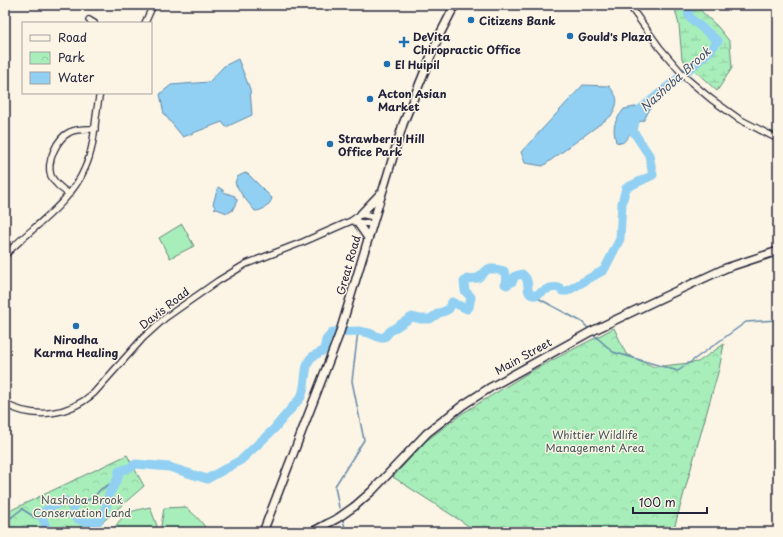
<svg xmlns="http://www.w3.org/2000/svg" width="783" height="537" viewBox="0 0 783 537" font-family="'Playpen Sans',sans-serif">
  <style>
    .green { fill: #a8eeba; stroke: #65887a }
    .wetland { fill: url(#wetland-marsh); stroke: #65887a }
    .park { fill: url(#park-crowns); stroke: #65887a }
    .water { fill: #91d0f2; stroke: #658aa9 }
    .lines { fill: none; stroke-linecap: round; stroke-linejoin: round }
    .stream { stroke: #658aa9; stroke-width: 1.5 }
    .river { stroke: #91d0f2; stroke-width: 9 }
    .minor-casing { stroke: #22223b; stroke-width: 8 }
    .major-casing { stroke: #22223b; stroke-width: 10 }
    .minor { stroke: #fcf5e5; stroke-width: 5.5 }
    .major { stroke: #fcf5e5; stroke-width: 7 }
    .poi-dot { fill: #1f6fb2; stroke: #fcf5e5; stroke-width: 1.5 }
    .labels { text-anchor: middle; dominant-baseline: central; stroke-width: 3; stroke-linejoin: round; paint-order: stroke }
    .poi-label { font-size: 11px; font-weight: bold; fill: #22223b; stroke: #fcf5e5; text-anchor: start }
    .street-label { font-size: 11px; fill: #22223b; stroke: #fcf5e5 }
    .park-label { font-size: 11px; fill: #44555b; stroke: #fcf5e5 }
    .water-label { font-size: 12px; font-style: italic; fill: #435672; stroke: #fcf5e5 }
  </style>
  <defs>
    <pattern id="wetland-marsh" width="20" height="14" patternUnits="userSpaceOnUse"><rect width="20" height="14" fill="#a8eeba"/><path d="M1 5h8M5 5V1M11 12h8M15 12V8" fill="none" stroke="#90cca1"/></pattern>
    <pattern id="park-crowns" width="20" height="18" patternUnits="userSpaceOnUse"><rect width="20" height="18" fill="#a8eeba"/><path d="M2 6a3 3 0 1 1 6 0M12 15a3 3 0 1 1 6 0" fill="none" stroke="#90cca1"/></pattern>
  </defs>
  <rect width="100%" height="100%" fill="#fcf5e5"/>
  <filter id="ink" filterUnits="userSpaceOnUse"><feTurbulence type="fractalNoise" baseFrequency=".025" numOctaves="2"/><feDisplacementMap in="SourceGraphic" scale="8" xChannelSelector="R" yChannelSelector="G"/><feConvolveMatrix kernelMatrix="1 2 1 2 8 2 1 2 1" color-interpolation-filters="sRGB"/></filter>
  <g filter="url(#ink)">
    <g class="green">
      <polygon points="182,224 194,246 170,258 159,238"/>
      <path d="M150,507L157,526L158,532H112C124,512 128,512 150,507Z"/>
      <path d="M185,507C194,514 202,521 208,532H160L164,508Z"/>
    </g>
    <polygon class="wetland" points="674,5 695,5 718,27 730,42 732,68 717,91 682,59 679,25"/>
    <g class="park">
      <polygon points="614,328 626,354 654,367 698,362 724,344 719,369 673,532 478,532 393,477 426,441 463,413 528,373"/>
      <polygon points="127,455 144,486 91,532 5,532 5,513"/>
    </g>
    <g class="water">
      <polygon points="238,59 250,89 252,115 226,127 222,122 183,137 164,114 160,94 171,85 209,82 224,66"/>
      <path d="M583,85L609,86C619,98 619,102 611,116L543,166L525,163L521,152Z"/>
      <path d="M650,104L652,105L644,120C627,126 633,136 622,143L616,142C612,126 614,122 624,109Z"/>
      <path d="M245,173L248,174L272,198C270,206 262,211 255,211L242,195L235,183L237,177Z"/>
      <polygon points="218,187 223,190 223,192 235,196 235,198 237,199 237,201 232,211 230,211 229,213 227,212 227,213 214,208 215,207 213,204"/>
    </g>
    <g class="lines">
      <g class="stream">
        <polyline points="534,296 582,322 588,328"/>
        <polyline points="593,334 613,352 678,371 746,322 778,320"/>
        <polyline points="74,505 93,498 101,489 114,482"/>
        <polyline points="339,508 335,486 364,440 352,381 358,331"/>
        <polyline points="343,520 346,532"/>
        <polyline points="6,532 5,522 22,509 36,518 43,519"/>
      </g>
      <path class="river" d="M44,532L47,530L43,519V512L64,500L74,505L72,515C81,522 87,523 98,522L106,507L109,494L118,478L119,471L129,468L136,464L169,467L207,479L241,460L273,430L301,397C307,386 303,364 312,357C316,354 320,353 324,350L326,340L333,332L358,331L369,333L381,338L386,336L390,331L412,317L420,319H430L439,313L445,311L449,309L452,302L467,309L469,307L471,297L465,291L464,282L467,279L478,278L488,269H495L504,271L506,276L505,284L507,285L512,282L515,276L522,274C524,276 527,278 527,281C529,286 526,294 533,295C540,297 544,285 560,288L562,291H567L604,270L620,239L622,203L626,188L653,175L649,155L633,131L637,112L693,66L710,51L718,41L690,18L686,5"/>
      <g class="minor-casing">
        <g id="minor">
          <polyline points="629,5 660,48 686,78 711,99 739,119 778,139"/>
          <polyline points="89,20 94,23"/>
          <polyline points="145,23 153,5"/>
          <path d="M69,194C62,189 55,184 51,176C46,162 57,138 70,132C78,128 87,129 95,129"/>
          <polyline points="355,222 372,224"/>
          <path d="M5,255C32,227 70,204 85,168C96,144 94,118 100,93"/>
          <path d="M5,404C35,420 69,415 94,393L143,338L165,318L218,281L246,264L303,242L351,221L361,214L374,217"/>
        </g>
      </g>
      <g class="major-casing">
        <g id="major">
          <polyline points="361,214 380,194"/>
          <polyline points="357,222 368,238"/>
          <polyline points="263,532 339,335 403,124 440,34 455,5"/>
          <polyline points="312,532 338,518 355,506 372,491 427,433 463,405 491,387 590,332 657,300 726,268 778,251"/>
        </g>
      </g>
      <use href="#minor" class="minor"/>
      <use href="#major" class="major"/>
    </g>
  </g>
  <g class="poi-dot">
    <circle cx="471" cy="20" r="4"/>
    <circle cx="570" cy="36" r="4"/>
    <path d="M402 36h4v4h4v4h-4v4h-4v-4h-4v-4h4z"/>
    <circle cx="387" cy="64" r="4"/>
    <circle cx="370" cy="99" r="4"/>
    <circle cx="330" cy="144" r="4"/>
    <circle cx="76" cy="326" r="4"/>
  </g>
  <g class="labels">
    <g class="poi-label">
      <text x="479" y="20">Citizens Bank</text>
      <text x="413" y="36">DeVita<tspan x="413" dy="13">Chiropractic Office</tspan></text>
      <text x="578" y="36">Gould's Plaza</text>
      <text x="395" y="64">El Huipil</text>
      <text x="378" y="93">Acton Asian<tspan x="378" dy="13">Market</tspan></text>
      <text x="338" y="138">Strawberry Hill<tspan x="338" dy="13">Office Park</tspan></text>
      <text x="76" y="339" text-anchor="middle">Nirodha<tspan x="76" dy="13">Karma Healing</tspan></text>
    </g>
    <g class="street-label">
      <text transform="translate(348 265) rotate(-74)">Great Road</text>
      <text transform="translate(164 308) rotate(-38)">Davis Road</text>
      <text transform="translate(523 356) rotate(-29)">Main Street</text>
    </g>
    <g class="park-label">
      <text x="595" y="434">Whittier Wildlife<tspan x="595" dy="13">Management Area</tspan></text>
      <text x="82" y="499">Nashoba Brook<tspan x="82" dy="13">Conservation Land</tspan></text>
    </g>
    <g class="water-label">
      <text transform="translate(675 79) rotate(-42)">Nashoba Brook</text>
    </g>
  </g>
  <rect width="783" height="537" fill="none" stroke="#fcf5e5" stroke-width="20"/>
  <rect x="10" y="10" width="763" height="517" fill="none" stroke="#22223b" stroke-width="1.5" filter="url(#ink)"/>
  <rect x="22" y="22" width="130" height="72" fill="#fcf5e5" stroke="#a5a1a1"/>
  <rect x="30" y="35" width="20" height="6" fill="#fcf5e5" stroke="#a5a1a1"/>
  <text x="58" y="42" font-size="12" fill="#22223b">Road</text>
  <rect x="30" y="52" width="20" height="12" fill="url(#park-crowns)" stroke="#a5a1a1"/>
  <text x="58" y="62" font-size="12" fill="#22223b">Park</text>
  <rect x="30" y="72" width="20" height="12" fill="#91d0f2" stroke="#a5a1a1"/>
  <text x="58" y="82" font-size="12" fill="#22223b">Water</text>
  <path d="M633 507v6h74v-6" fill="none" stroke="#22223b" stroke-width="2"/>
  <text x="639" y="507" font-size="12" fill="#22223b" stroke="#fcf5e5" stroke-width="3" paint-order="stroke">100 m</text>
</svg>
